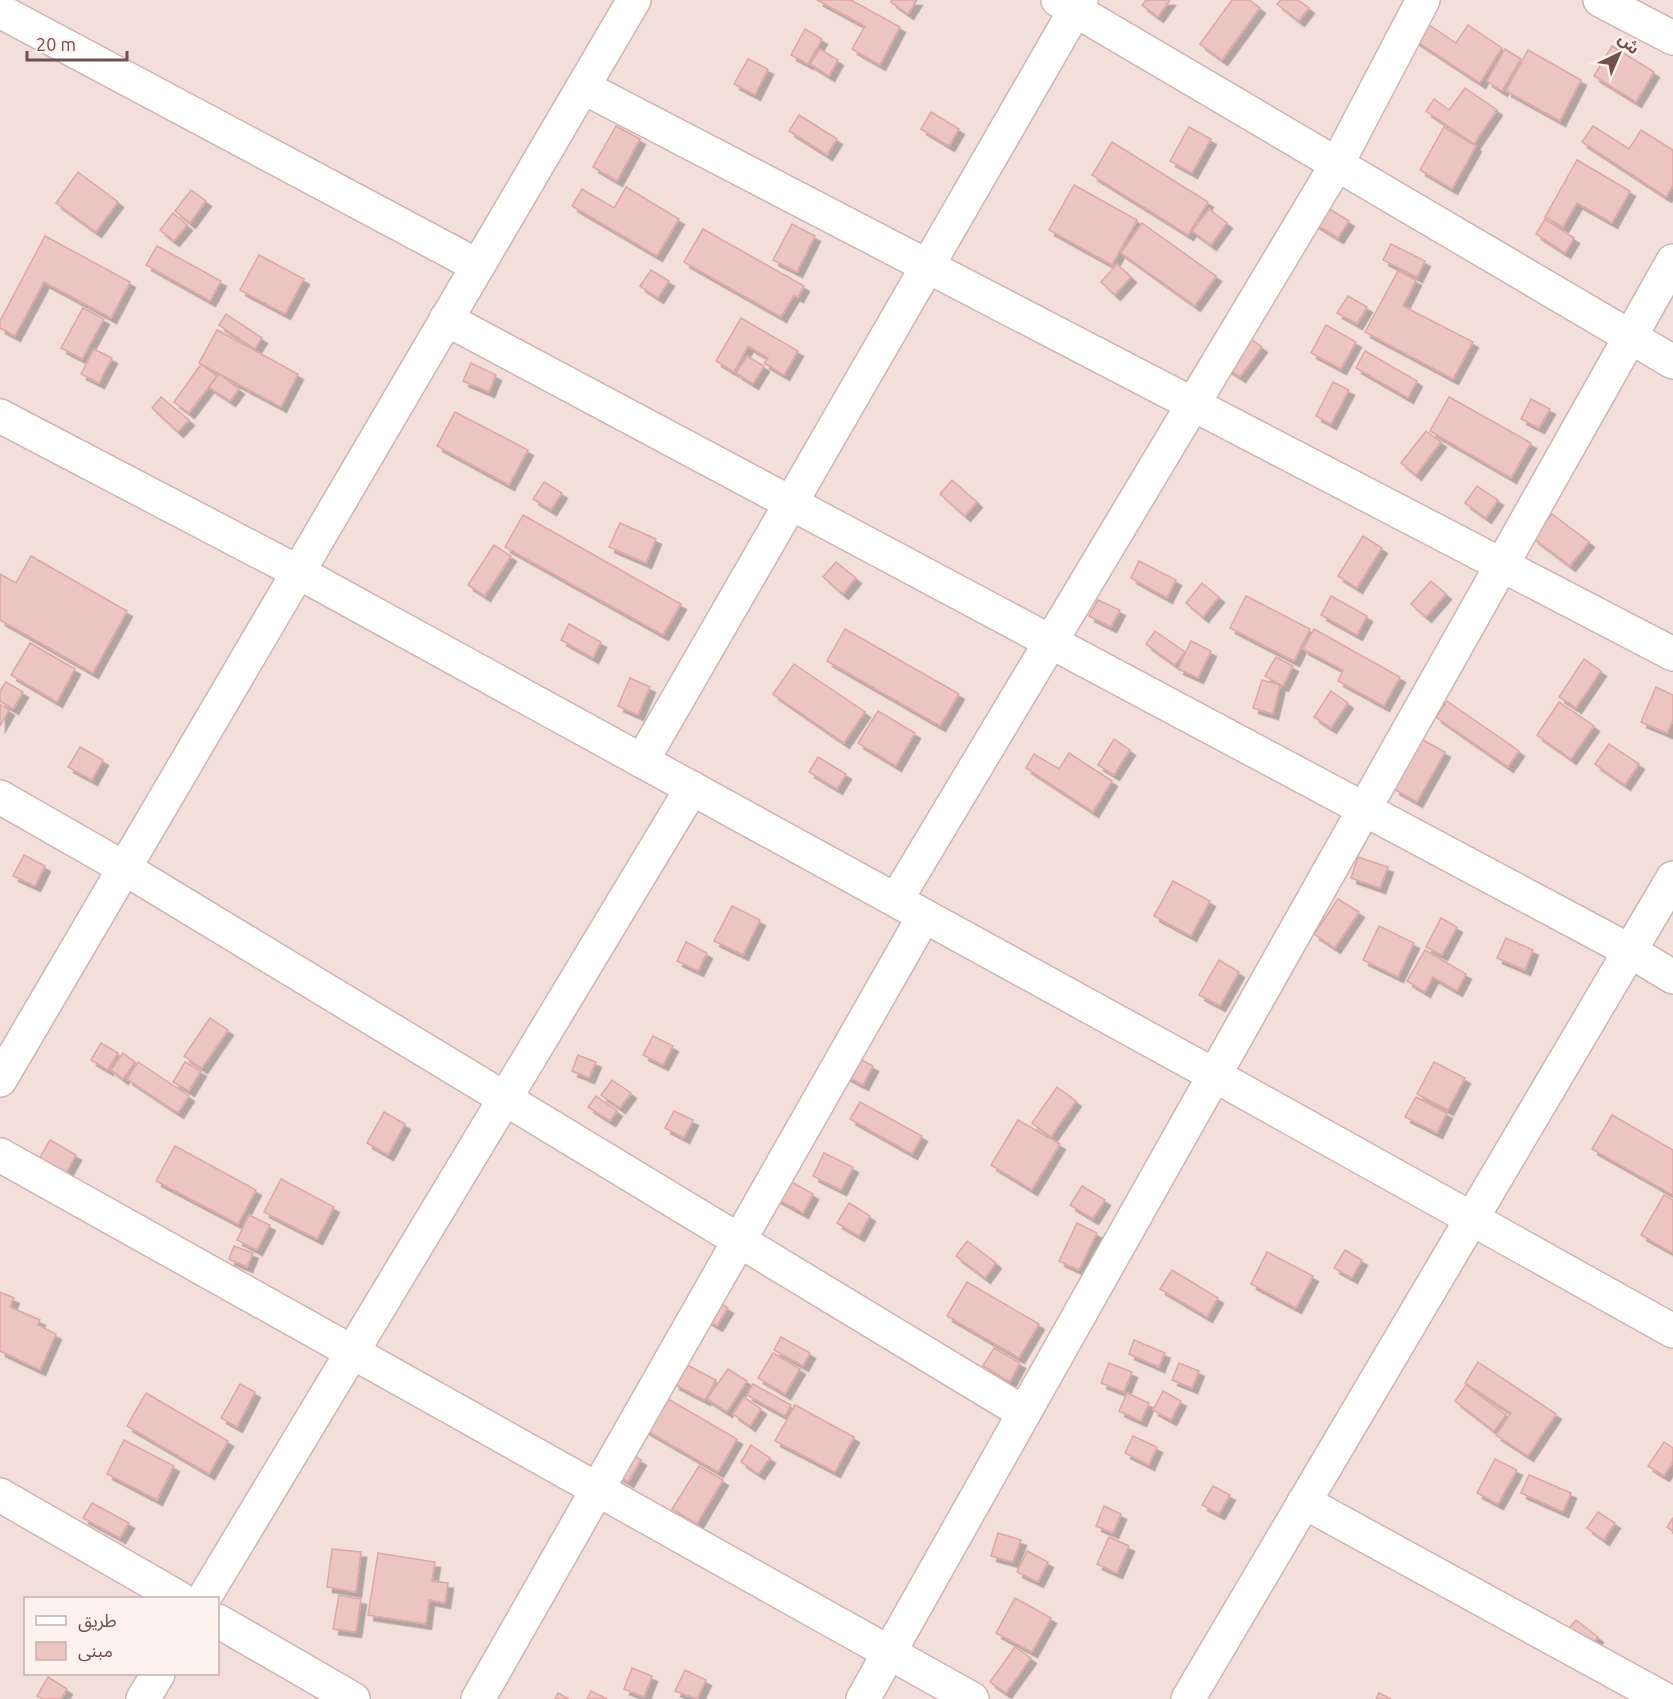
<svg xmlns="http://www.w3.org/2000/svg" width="1673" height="1699" viewBox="0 0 1673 1699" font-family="Ubuntu,'Noto Sans Arabic',sans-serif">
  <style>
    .residential { fill: #f3dfda; fill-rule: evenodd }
    .building { fill: #ecc5c3; stroke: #dda7a5; stroke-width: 1.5; filter: url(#shadow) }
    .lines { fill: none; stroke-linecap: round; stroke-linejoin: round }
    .street-casing { stroke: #cdb5b2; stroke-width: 36 }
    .street { stroke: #fff; stroke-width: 33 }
  </style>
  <defs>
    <filter id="shadow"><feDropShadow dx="5.5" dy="5.5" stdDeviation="0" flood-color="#0004"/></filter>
  </defs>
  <rect width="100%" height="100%" fill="#faede8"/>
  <path class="residential" d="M0,0H1673V1699H0ZM26,1598H218V1674H26Z"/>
  <g class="building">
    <polygon points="817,0 851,0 900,27 880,65 852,49 865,26"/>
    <polygon points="892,0 917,0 908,14 891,2"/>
    <polygon points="1146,0 1170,0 1158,17 1142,5"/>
    <polygon points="1232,0 1249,0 1260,8 1222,60 1200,44"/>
    <polygon points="1281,0 1298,0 1309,8 1299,21 1277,4"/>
    <polygon points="1425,22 1456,43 1468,25 1502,48 1480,83 1413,39"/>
    <polygon points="805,29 822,39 808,64 791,55"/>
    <polygon points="1612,46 1654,72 1636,102 1594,76"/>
    <polygon points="820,49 838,60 829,76 810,64"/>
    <polygon points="1505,49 1521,59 1502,91 1487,81"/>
    <polygon points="1528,50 1581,80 1560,121 1506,91"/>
    <polygon points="748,59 768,69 755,95 734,84"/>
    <polygon points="1465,88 1497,110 1474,144 1426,111 1434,99 1449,110"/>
    <polygon points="931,112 959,129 949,146 921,129"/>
    <polygon points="799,115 837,139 827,155 789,131"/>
    <polygon points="616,126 640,139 617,181 593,167"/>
    <polygon points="1593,126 1629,149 1641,130 1673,150 1673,186 1666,197 1582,142"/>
    <polygon points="1189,127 1211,139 1192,173 1170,161"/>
    <polygon points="1444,127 1476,146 1452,189 1420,170"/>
    <polygon points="1112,142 1208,202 1188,235 1092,175"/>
    <polygon points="1577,160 1630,191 1612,223 1577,203 1563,227 1545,217"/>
    <polygon points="78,172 118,202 96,232 56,203"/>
    <polygon points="1074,185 1137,220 1112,265 1049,230"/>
    <polygon points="626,187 679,219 657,256 572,206 582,189 614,208"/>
    <polygon points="191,190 206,201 190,223 175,211"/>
    <polygon points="1323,205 1349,221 1338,238 1312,222"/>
    <polygon points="1209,209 1227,223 1211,245 1192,231"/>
    <polygon points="173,213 187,225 174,241 160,230"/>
    <polygon points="1545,219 1574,238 1565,253 1536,234"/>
    <polygon points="1142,223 1216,276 1195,306 1121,253"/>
    <polygon points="792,224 815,236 797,272 773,260"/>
    <polygon points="703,229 804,286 798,297 794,295 781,317 684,262"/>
    <polygon points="45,236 130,282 111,318 44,282 15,336 0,328 0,321"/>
    <polygon points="1391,244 1425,261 1417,277 1383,260"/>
    <polygon points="157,246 221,281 210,301 146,265"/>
    <polygon points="259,255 304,279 285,314 240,290"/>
    <polygon points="1117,264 1131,277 1115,295 1101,282"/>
    <polygon points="651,270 669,281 658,298 640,286"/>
    <polygon points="1398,271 1416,280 1403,306 1473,342 1453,379 1365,332"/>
    <polygon points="1348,296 1367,307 1357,324 1337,313"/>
    <polygon points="83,308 104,319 82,359 61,348"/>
    <polygon points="226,314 262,338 255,349 219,325"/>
    <polygon points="741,318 798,351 784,375 764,363 768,358 748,346 734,372 716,361"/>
    <polygon points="1326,325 1356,342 1341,369 1311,353"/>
    <polygon points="217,330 298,374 281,407 199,363"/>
    <polygon points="1248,337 1262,347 1240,377 1225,367"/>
    <polygon points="94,349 112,358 99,383 81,374"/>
    <polygon points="1365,351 1417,381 1408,398 1356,368"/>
    <polygon points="747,356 764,366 753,384 736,373"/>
    <polygon points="471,363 496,375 489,392 463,381"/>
    <polygon points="201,364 217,376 189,413 174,402"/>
    <polygon points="219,374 239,389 230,401 209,387"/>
    <polygon points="1333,382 1349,390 1331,424 1316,416"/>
    <polygon points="161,397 189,420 178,432 152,408"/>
    <polygon points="1449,397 1531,443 1511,478 1430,431"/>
    <polygon points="1531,399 1550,409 1539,428 1521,419"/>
    <polygon points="455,412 528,450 509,485 437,446"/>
    <polygon points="1426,431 1441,442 1416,475 1401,463"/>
    <polygon points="952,480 977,502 965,516 940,494"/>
    <polygon points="544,482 562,493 551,510 533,499"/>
    <polygon points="1477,486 1498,500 1486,518 1465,503"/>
    <polygon points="1552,514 1589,542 1570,566 1533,538"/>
    <polygon points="523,515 681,604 663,635 505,547"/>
    <polygon points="620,523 656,539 646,563 609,547"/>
    <polygon points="1363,536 1382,548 1357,588 1338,576"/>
    <polygon points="494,545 511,556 485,596 468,585"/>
    <polygon points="31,556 127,611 93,673 0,620 0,574 16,583"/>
    <polygon points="1139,561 1176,580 1167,598 1131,578"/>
    <polygon points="836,562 856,578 843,594 823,577"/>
    <polygon points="1431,581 1446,594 1426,617 1411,604"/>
    <polygon points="1202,583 1219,597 1203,617 1186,603"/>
    <polygon points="1246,596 1310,629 1294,661 1230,628"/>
    <polygon points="1331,596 1367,616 1357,635 1321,615"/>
    <polygon points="1098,600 1120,610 1111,627 1089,616"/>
    <polygon points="569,624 601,642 593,658 561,640"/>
    <polygon points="845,629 959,694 940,726 827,661"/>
    <polygon points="1314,629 1400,677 1384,706 1338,681 1343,670 1303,649"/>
    <polygon points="1155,631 1185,652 1175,665 1146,644"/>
    <polygon points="1191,641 1211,651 1198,678 1178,669"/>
    <polygon points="30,643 75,669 57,702 11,675"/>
    <polygon points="1276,657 1293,666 1283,686 1265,676"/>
    <polygon points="1584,659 1601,671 1576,708 1559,697"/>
    <polygon points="794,664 865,712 844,743 773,694"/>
    <polygon points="630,678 650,687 638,715 618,706"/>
    <polygon points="1262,680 1280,685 1273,714 1253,708"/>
    <polygon points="6,682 23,692 13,709 0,701 0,691"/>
    <polygon points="1656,687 1673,695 1673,720 1667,733 1641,722"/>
    <polygon points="1331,691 1348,703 1331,728 1314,717"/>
    <polygon points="1447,701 1519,751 1508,767 1436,717"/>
    <polygon points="1559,702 1594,726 1571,759 1537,735"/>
    <polygon points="0,704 9,710 0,726"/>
    <polygon points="878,711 915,733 896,766 858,743"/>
    <polygon points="1114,739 1130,750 1114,775 1098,765"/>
    <polygon points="1421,739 1445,752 1417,802 1394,789"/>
    <polygon points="1609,744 1639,764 1625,785 1595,764"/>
    <polygon points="80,747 103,760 92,780 68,767"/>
    <polygon points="1069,753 1112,781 1093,812 1026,768 1034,754 1059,769"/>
    <polygon points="818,757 846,774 837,789 809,772"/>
    <polygon points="24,855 45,866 35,886 13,876"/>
    <polygon points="1358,857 1388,867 1380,888 1351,878"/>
    <polygon points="1173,881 1210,901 1191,936 1154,916"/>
    <polygon points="1338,899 1359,912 1335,948 1314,934"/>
    <polygon points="732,906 760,920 743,955 714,941"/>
    <polygon points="1441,918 1457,927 1442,955 1426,947"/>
    <polygon points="1379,926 1414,943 1398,977 1363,960"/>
    <polygon points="1506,938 1533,950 1525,970 1497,958"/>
    <polygon points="686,942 707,953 698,971 677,961"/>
    <polygon points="1425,950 1466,974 1457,991 1433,977 1425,992 1407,981"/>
    <polygon points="1219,960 1239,972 1220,1006 1199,995"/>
    <polygon points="210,1018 228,1030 202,1068 184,1056"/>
    <polygon points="653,1036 673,1046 663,1065 643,1055"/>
    <polygon points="101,1043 118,1053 108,1070 91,1060"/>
    <polygon points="123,1053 135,1062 123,1079 111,1070"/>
    <polygon points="578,1055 596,1062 589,1078 572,1071"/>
    <polygon points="852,1055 873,1066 863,1085 842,1074"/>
    <polygon points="138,1062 189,1096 178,1113 127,1079"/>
    <polygon points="185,1062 201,1071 189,1091 173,1082"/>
    <polygon points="1434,1062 1465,1078 1448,1110 1417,1094"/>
    <polygon points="612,1080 631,1093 620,1108 601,1095"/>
    <polygon points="1057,1087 1076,1101 1051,1137 1032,1123"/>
    <polygon points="596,1096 617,1111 610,1121 588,1107"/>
    <polygon points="1416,1097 1447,1113 1437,1133 1405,1117"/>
    <polygon points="860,1102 922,1136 912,1154 850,1119"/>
    <polygon points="674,1111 693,1120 684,1138 665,1128"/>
    <polygon points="384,1112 405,1124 388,1155 367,1143"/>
    <polygon points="1612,1115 1673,1150 1673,1195 1592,1149"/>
    <polygon points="1018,1120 1060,1144 1032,1190 991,1165"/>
    <polygon points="50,1140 76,1155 66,1173 39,1159"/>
    <polygon points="175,1146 256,1190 238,1224 156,1181"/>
    <polygon points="824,1153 853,1167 841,1190 813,1176"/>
    <polygon points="774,1172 813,1194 803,1213 763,1191"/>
    <polygon points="281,1179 334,1207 317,1239 264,1212"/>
    <polygon points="1082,1186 1105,1200 1093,1219 1070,1205"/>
    <polygon points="1664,1195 1673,1200 1673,1253 1641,1235"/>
    <polygon points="849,1203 870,1216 859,1236 837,1223"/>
    <polygon points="249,1215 270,1225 257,1250 237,1240"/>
    <polygon points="1077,1223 1097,1233 1079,1270 1059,1261"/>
    <polygon points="967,1241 996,1263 985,1278 956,1256"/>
    <polygon points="234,1246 253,1253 247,1267 229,1259"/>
    <polygon points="1345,1250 1362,1260 1352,1278 1334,1268"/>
    <polygon points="1267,1252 1313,1276 1296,1308 1251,1284"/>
    <polygon points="1172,1270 1218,1298 1207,1317 1160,1289"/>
    <polygon points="967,1282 1039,1324 1019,1358 947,1316"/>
    <polygon points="701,1291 728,1308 717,1326 690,1309"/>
    <polygon points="0,1292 14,1298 10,1307 40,1320 38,1325 56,1334 40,1370 0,1351"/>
    <polygon points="781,1337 810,1353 803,1366 774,1350"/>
    <polygon points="1134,1340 1165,1353 1159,1367 1129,1354"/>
    <polygon points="994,1348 1020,1363 1010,1382 983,1366"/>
    <polygon points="773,1353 800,1369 785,1394 758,1378"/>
    <polygon points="1478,1362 1556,1414 1528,1456 1496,1435 1511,1413 1465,1383"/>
    <polygon points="1109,1363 1132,1372 1124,1392 1101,1383"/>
    <polygon points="1179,1363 1199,1371 1192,1388 1172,1380"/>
    <polygon points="685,1364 716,1380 705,1400 674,1384"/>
    <polygon points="728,1369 747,1381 727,1412 707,1399"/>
    <polygon points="240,1384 255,1392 237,1427 221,1418"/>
    <polygon points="753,1384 791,1405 785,1416 747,1395"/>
    <polygon points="1466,1385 1506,1415 1494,1431 1455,1401"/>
    <polygon points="1163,1391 1181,1401 1171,1420 1153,1410"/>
    <polygon points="656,1392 737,1439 718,1472 637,1425"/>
    <polygon points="146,1393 228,1441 209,1474 127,1426"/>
    <polygon points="1127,1393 1149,1403 1141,1421 1119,1411"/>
    <polygon points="744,1397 761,1409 750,1426 733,1414"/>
    <polygon points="795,1405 854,1437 835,1472 775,1441"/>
    <polygon points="1133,1436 1157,1447 1149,1465 1125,1453"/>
    <polygon points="124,1440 174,1466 157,1500 107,1474"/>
    <polygon points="1664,1442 1673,1448 1673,1462 1664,1476 1648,1466"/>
    <polygon points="751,1445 770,1458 759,1474 741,1462"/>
    <polygon points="624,1450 641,1460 628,1482 611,1472"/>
    <polygon points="1495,1459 1517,1470 1498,1504 1477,1493"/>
    <polygon points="699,1466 723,1480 697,1524 672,1509"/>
    <polygon points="1529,1475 1571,1493 1563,1512 1521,1493"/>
    <polygon points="1213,1486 1230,1495 1219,1514 1202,1505"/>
    <polygon points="92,1503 129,1523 120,1538 83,1518"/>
    <polygon points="1104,1506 1121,1514 1113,1533 1096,1526"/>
    <polygon points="1598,1512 1615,1523 1604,1540 1587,1528"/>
    <polygon points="1673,1518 1673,1531 1667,1527"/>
    <polygon points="998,1533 1021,1540 1013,1562 991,1556"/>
    <polygon points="1109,1537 1129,1546 1117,1573 1097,1564"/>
    <polygon points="332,1549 361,1552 356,1592 327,1587"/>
    <polygon points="1027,1551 1048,1562 1038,1582 1017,1572"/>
    <polygon points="378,1553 435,1562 432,1581 448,1583 445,1603 429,1600 426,1624 368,1615"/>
    <polygon points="339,1595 361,1599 356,1632 333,1629"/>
    <polygon points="1015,1598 1051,1618 1032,1652 996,1633"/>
    <polygon points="1576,1620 1598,1637 1588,1649 1566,1632"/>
    <polygon points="1015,1647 1031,1658 1006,1693 990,1682"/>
    <polygon points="632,1668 652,1676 644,1697 624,1689"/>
    <polygon points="685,1670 706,1680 697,1699 675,1691"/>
    <polygon points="48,1677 67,1689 61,1699 42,1699 37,1696"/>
    <polygon points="591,1691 607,1699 587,1699"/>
    <polygon points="558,1693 569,1699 555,1699"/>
    <polygon points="1379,1693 1391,1699 1376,1699"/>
  </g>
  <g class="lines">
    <g class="street-casing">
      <g id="street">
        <polyline points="1058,0 1673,362"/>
        <polyline points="1600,0 1673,38"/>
        <polyline points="0,11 478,266"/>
        <polyline points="583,87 1673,654"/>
        <polyline points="446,319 1630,951 1673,977"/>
        <polyline points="0,416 298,572 1214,1075 1673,1331"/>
        <polyline points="642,761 1081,0"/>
        <polyline points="0,797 124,868 1024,1413"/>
        <polyline points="896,900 1337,164 1423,0"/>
        <polyline points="0,1080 634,0"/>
        <polyline points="0,1155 972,1699"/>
        <polyline points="0,1495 179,1598"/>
        <polyline points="1304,1502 1664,1699"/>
        <polyline points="204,1598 692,788"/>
        <polyline points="218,1621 353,1699"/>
        <polyline points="143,1699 158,1674"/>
        <polyline points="478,1699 924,916"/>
        <polyline points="863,1699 1673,261"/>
        <polyline points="1188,1699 1673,878"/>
      </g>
    </g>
    <use href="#street" class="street"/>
  </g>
  <rect x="24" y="1597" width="195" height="78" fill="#fdf2ee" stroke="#c5b1ae" stroke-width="1.5"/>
  <rect x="36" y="1616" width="30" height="9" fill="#ffffff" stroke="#c5b1ae" stroke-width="1.5"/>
  <text x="78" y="1627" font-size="18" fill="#714f4f">طريق</text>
  <rect x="36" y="1642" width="30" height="18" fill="#ecc5c3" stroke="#c5b1ae" stroke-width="1.5"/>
  <text x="78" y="1657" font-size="18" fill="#714f4f">مبنى</text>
  <g transform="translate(1619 54) rotate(44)" stroke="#fdf2ee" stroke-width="4.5" paint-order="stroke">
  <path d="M0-4.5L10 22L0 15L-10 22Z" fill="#714f4f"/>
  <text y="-9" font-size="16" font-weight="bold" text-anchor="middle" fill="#714f4f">ش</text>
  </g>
  <path d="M27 51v9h100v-9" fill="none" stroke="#714f4f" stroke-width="3"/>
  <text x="36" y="51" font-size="18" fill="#714f4f" stroke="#fdf2ee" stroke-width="4.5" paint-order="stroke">20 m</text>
</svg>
